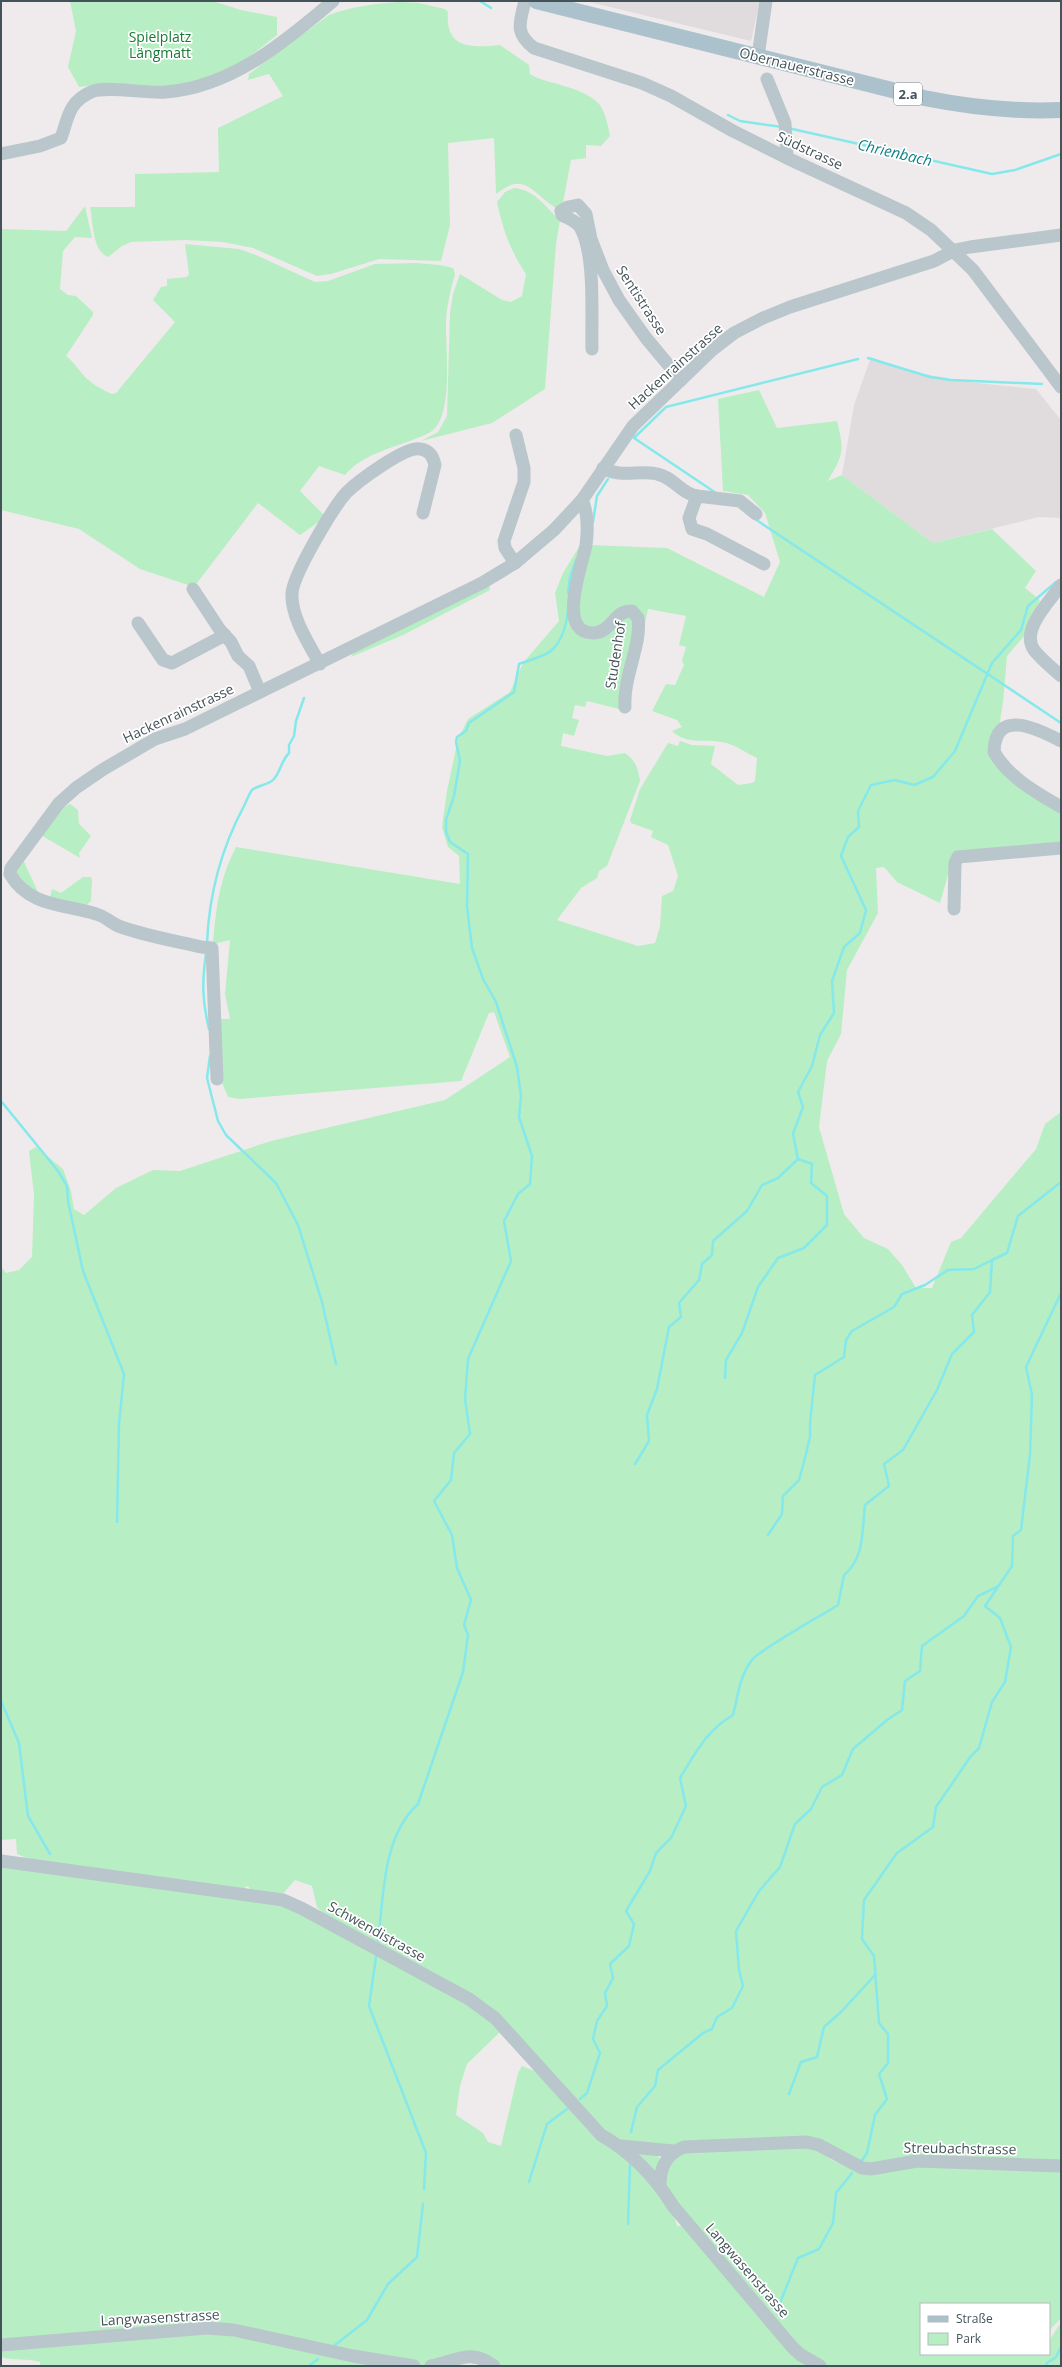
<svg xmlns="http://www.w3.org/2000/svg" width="1062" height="2367" viewBox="0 0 1062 2367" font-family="'Open Sans',sans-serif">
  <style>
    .education { fill: #e0dcde }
    .green { fill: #b8eec3 }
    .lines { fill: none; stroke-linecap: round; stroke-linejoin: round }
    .stream { stroke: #85e8eb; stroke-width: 2.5 }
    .minor { stroke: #b9c6cb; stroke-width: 13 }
    .major { stroke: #abc1cb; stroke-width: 16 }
    .labels { text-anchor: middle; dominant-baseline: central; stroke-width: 3.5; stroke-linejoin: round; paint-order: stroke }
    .shield { fill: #fff; stroke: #7c878b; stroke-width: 1 }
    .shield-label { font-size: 13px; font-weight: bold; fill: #445359 }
    .park-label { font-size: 14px; fill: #167935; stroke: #fff }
    .street-label { font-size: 14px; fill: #445359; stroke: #fff }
    .water-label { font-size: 15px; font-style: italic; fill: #0d8387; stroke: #fff }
  </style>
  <rect width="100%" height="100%" fill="#efebec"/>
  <g class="education">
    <polygon points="585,1 760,1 751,41"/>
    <polygon points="871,357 908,371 968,382 1036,389 1061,420 1061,518 1039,517 933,543 842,475 854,405"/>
  </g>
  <g class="green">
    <polygon points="70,1 212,1 241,10 277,17 277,35 239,65 199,80 164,89 112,83 79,87 68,67 76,31"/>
    <path d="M399,2L419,3L445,9L448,12C445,49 471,48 500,45L529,65L530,74L535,77C553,84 581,88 596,101C605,108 608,126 610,136L601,146L586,145V158L571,160L562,208H556C532,194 526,170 496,194L494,138L448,143L450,225L441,261L379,259L331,274L317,276L253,248L223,242L185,240L131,242L122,246L108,257C92,251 93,221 90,207H135V174L219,172L218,128L283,96L269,74L248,80L249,74L329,15C352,6 375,4 399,2Z"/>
    <path d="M514,188C536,190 545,207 560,220L556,244L545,389L492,423L421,441L438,432L447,416L450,313L453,294L460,274L502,300L511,302L522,296L526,274C510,250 503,230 497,202L505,192Z"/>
    <path d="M85,206L92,238L75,237L63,251L60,289L68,295L76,296L93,312V315L66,356C74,362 78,369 85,377C92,384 103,390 112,394L116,393L175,322L153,300L161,287L167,286V279L187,277L189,274L185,244L239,249L256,255L315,282L328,281L375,264L415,263L440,265L453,268L455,274C451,289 447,304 446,319C445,345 455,421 429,433C403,446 365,451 345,475L319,466L300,491L326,517L300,535L258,503L194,587L140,569L79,529L1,510V229L66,231Z"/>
    <path d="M759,390L777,428L837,421C845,453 843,454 828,481L842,475L933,543L992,529L1036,571L1025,588L1040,600L1026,634L1007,656L1003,702L999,728L993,735L990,745C1000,777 1035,793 1061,810V846L958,853L952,861L940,903L897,882L884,867L876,868L878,913L847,970L841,1034L827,1061L819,1127L844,1214L864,1238L888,1249L902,1265L916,1288H932L951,1242L961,1238L1036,1149L1045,1124L1061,1112V2163L917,2158L867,2167L812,2141H772L663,2147L619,2142L598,2129L498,2019L470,1997L320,1915L323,1913L317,1907L312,1886L295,1880L281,1896L252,1892L248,1886L245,1887L246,1891H241L43,1865L17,1854L16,1839L1,1840V1267L6,1273L19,1270L32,1257L34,1195L29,1151L36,1147L63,1169L71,1191L74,1209L84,1215L116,1188L153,1170L180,1171L271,1141L445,1100L510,1057L494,1012L489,1013L461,1081L240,1099L228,1097L220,1078V1019H230L225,994L230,940L213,944C216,908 219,880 236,847L460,884L459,856L448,847L442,827L447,791L458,739L468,719L510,692L523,663L559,621L555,593L563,573L579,547L584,546C582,570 557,612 583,631C589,636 597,636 603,633C614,628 616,613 629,614L635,618L636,631L622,693L623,710L587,701L585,707L575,705L572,718L579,720L574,736L563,733L561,746L607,756L625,753C636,761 638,768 640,781L607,866L599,871L597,878L581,888L557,920L638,946L655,943L660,927L662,896L673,891L678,876L668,845L651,837L653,831L631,823L630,820L640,789L668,743L678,746L680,741L692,745L715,746L711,764L738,785L752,783L755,781L757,758C748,754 737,746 726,743C708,738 687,746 672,731L682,727L677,720L652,711L666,684L675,685L684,665L682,661L686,647L679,645L686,616L648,609L642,637L639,638C641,626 639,596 619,611C609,618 600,639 585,628C565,614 584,564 588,545L667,548L764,597L780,562L765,513L748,495L723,491L718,399Z"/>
    <polygon points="489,584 490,590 403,635 351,657 354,652"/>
    <polygon points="70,804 78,810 79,824 91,836 79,853 80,858 39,834 54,812"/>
    <path d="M22,861L25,863C27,870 38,890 38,893L33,894L15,871Z"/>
    <polygon points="83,877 91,877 92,880 91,901 84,907 50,898 52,889 61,893"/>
    <path d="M1,1863L279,1901L433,1981L502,2030L467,2064L460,2086L456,2115L483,2133L488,2142L501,2146L518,2073L522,2066L540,2073L628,2156L674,2216L677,2226H686L813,2366H498L490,2359L423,2366H40V2362C27,2358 14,2361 1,2357V2348L236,2328L1,2344Z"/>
    <path d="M806,2144L818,2149L832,2160L857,2171L901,2163L1061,2167V2318L1049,2331V2304H921V2354H1049V2341L1061,2322V2366H822L803,2355L669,2198C660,2168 662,2173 682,2151Z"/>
    <polygon points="630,2149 656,2154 660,2159 657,2176"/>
  </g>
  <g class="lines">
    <g class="stream">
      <polyline points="480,1 491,8"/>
      <polyline points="728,115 740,121 782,127"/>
      <polyline points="788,128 992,174 1015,170 1061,154"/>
      <polyline points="868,358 930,377 951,380 1042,384"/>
      <polyline points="716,493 634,438 666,407 858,359"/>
      <polyline points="755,519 1061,723"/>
      <polyline points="593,522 597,496 608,479"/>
      <polyline points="568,593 570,577 577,558"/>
      <path d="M207,943C209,895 221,849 244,806C246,802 249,794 252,790C258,785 269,785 274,779C281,771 281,761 289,753V745L294,736L296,721L304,698"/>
      <path d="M206,953C202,982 202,1000 209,1029"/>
      <polyline points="210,1056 207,1078 218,1121 226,1135 276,1183 298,1225 322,1302 336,1364"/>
      <polyline points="1,1101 58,1171 67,1186 68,1201 83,1271 124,1374 119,1424 117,1522"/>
      <polyline points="798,1159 793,1134 803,1107 798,1092 812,1066 820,1035 834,1013 832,981 844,947 860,933 866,910 841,856 848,837 859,827 858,811 871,785 895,780 914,785 933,777 955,751 992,663 1021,630 1028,606 1056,582"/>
      <polyline points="725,1378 726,1360 742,1333 758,1287 778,1258 804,1248 827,1225 827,1196 811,1183 812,1164 798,1159"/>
      <polyline points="635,1464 649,1441 647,1415 657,1389 669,1327 681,1317 679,1303 699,1280 702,1264 712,1255 713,1241 747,1211 762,1185 778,1178 798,1159"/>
      <polyline points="768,1535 782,1514 783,1496 799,1480 804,1462 810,1437 810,1423 815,1375 844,1357 846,1340 852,1331 894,1307 902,1294 925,1285 948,1270 974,1269 992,1260"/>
      <polyline points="1,1701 19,1743 28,1816 50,1854"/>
      <path d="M378,1941C384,1895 382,1837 418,1804L463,1672L468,1635L464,1625L471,1600L457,1568L452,1535L434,1501L451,1480L454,1453L470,1434L465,1399L468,1359L511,1261L504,1221L518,1194L530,1184L532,1156L519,1117L521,1096L517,1067L496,1002L483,979L472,948L467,907L468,854L450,842L446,832V820L454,796L460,761L456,742L457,737L466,731L469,723L514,692L519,664C528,660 545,657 552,650C562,640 567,624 568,610"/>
      <polyline points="376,1957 369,2006 426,2153 424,2189"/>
      <polyline points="789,2094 801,2062 817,2057 824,2027 841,2012 875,1975"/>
      <path d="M580,2099L587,2093L600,2053L593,2039L597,2021L607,2006L605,1993L613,1978L610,1964L629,1946L634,1924L626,1911L650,1871L656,1853L671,1838L686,1806L680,1778C696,1752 706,1731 733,1715C738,1696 739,1678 751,1661C757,1651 824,1614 838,1605L844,1575C865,1558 862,1530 865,1505L889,1486L884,1464L903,1450L937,1390L952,1354L974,1332L972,1315L990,1292L992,1260L1007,1253L1018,1216L1061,1182"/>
      <polyline points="631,2132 637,2107 655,2086 658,2070 703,2033 712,2029 717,2017 732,2008 743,1986 739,1970 736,1931 759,1891 780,1867 795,1824 811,1809 822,1787 842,1775 853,1749 887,1720 902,1710 905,1681 920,1671 922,1646 964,1616 978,1596 997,1587"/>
      <polyline points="862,2160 867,2153 875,2115 887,2099 879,2074 888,2063 888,2034 879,2023 874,1956 862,1939 864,1900 897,1853 933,1827 936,1807 971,1756 979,1748 992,1702 1005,1682 1011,1647 1000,1618 985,1606 1012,1566 1013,1536 1021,1530 1030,1455 1032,1395 1026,1367 1061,1293"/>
      <polyline points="529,2182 547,2124 567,2109"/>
      <polyline points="628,2224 630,2165"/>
      <polyline points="780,2303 798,2258 819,2249 833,2223 836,2193 852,2173"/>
      <polyline points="335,2345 367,2320 388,2284 417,2257 423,2204"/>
      <polyline points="309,2366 318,2359"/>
      <polyline points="1046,2366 1047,2363 1056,2357 1061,2347"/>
    </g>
    <g class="minor">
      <path d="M525,1C520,22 514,33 534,48L642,83L671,96L733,131L787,158L906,213L931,230L973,270L1061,387"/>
      <polyline points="758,56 766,1"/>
      <polyline points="767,79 785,123 787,158"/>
      <path d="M1,154L40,146L61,138C68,119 68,102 91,92C105,85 147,94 166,92C231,87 285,42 333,1"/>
      <path d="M592,349C591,317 596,254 580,227C575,220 569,219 562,215L561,211L568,207L578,205L586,214L591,239L603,270L619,300L646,338L681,380"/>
      <path d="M603,468C621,478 638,470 657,474C673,477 682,494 697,496"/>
      <path d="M582,500C588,512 588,531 586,545C583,563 555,634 594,633C612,632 614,610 632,611L638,618C642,645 623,676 625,707"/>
      <polyline points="756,514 740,501 697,496 689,518 692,529 707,534 764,564"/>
      <polyline points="515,563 505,548 504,541 524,482 524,468 516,435"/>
      <path d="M1061,585C1050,601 1020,630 1034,650C1041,659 1052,668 1061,676"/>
      <polyline points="193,589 220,630 231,642 238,656 249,666 260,692"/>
      <polyline points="138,623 163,660 172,663 225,635"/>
      <path d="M320,664C309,644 291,617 292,594C292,576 333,508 346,493C357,482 405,446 420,449C430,450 433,457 435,465L423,513"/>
      <path d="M1061,741C1038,729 995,707 994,752C1008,777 1037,793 1061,807"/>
      <polyline points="954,909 955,863 958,857 1061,848"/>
      <path d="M217,1079L212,948L201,947C175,941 147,936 121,927C112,924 105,916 96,914C65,904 29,907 10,874L11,868L59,803L77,787L102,770L155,739L185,729L482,583L515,563L554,530L582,500L633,426L712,350L734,333L763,318L790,307L934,261L955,250L970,247L1061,235"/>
      <path d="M1,1861L283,1900L303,1909L469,1999L495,2018L601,2135C631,2152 655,2177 673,2206L793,2348L801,2355L820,2366"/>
      <polyline points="621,2146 673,2151"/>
      <path d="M660,2185C660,2167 666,2154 684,2147L807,2142L819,2145L862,2168L871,2169L917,2161L1061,2166"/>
      <polyline points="1,2345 207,2328 234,2330 353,2356 414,2366"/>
      <path d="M431,2366C457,2361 470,2348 494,2366"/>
    </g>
    <path class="major" d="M536,1L924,98C969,107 1015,112 1061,110"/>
  </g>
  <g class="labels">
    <rect class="shield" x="894" y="83" width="28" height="22" rx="3"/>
    <g class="shield-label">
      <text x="908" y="94">2.a</text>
    </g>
    <g class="park-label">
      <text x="160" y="36">Spielplatz<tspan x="160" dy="16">Längmatt</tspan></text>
    </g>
    <g class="street-label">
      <text transform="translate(797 66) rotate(14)">Obernauerstrasse</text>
      <text transform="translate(810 150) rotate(25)">Südstrasse</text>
      <text transform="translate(642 300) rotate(57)">Sentistrasse</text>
      <text transform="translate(675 366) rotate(-42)">Hackenrainstrasse</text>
      <text transform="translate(615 655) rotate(-81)">Studenhof</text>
      <text transform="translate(178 713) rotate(-25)">Hackenrainstrasse</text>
      <text transform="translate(377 1931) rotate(29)">Schwendistrasse</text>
      <text transform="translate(960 2148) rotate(1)">Streubachstrasse</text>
      <text transform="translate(748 2270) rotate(49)">Langwasenstrasse</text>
      <text transform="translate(160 2317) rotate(-3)">Langwasenstrasse</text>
    </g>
    <g class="water-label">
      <text transform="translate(895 152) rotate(13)">Chrienbach</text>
    </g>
  </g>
  <rect width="1062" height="2367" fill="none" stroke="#445359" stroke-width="4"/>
  <rect x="920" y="2303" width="130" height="52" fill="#ffffff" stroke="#b4babd"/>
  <rect x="928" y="2316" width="20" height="6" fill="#abc1cb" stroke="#b4babd"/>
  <text x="956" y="2323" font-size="12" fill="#445359">Straße</text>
  <rect x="928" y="2333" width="20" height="12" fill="#b8eec3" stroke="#b4babd"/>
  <text x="956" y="2343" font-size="12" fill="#445359">Park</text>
</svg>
